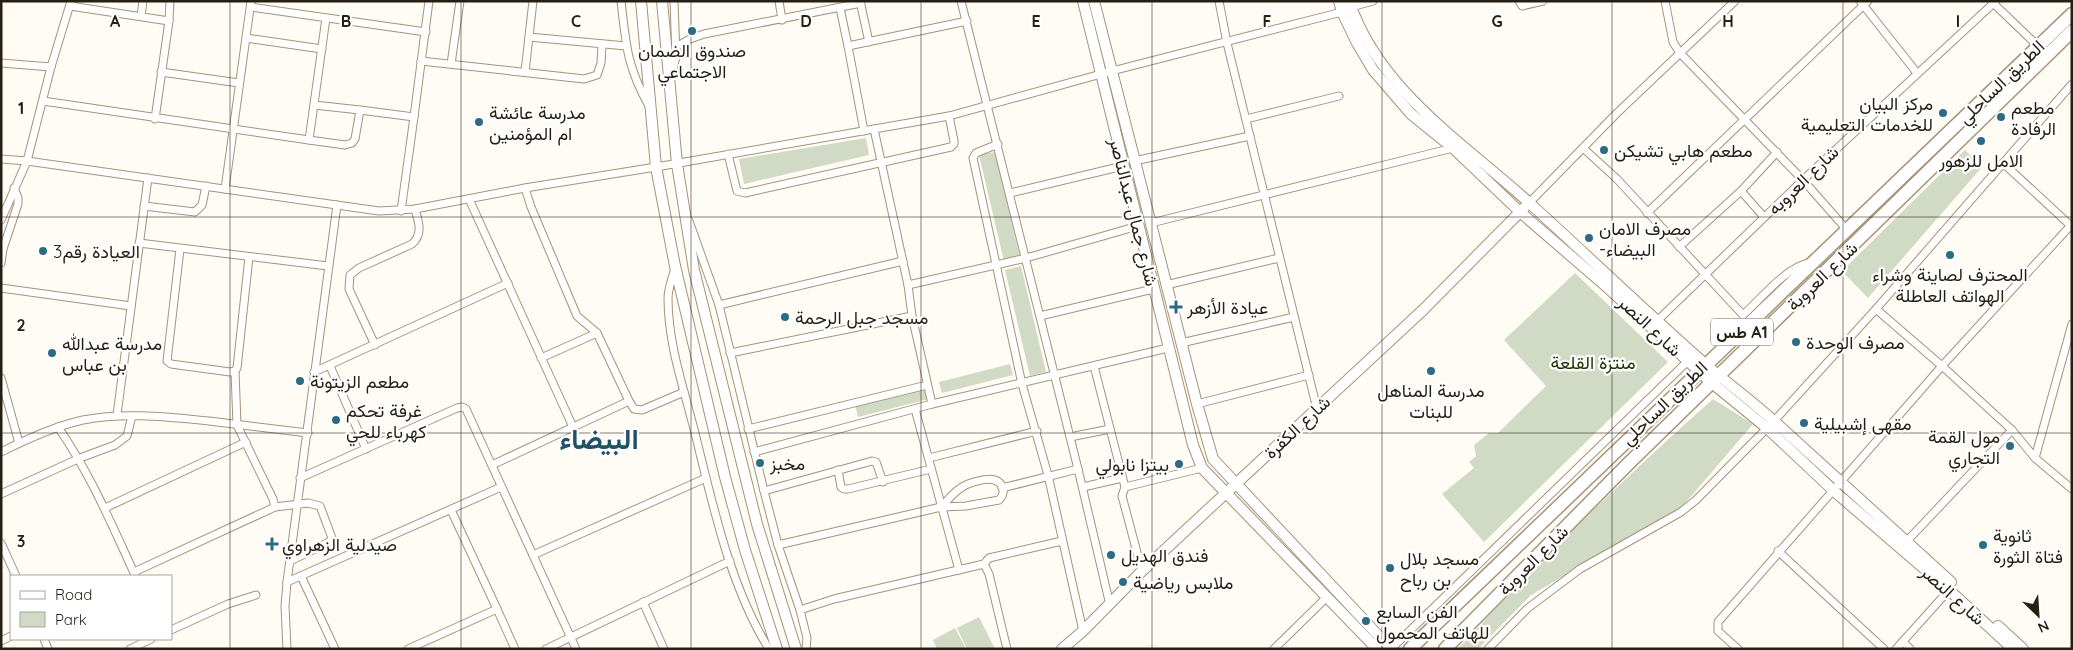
<svg xmlns="http://www.w3.org/2000/svg" width="2073" height="650" viewBox="0 0 2073 650" font-family="Quicksand,Vazirmatn,sans-serif">
  <style>
    .green { fill: #d1dac4 }
    .lines { fill: none; stroke-linecap: round; stroke-linejoin: round }
    .street-casing { stroke: #a69378; stroke-width: 9 }
    .secondary-casing { stroke: #a69378; stroke-width: 12 }
    .highway-casing { stroke: #a69378; stroke-width: 15 }
    .street { stroke: #fff; stroke-width: 7 }
    .secondary { stroke: #fff; stroke-width: 10 }
    .highway { stroke: #fff; stroke-width: 12 }
    .grid { fill: none; stroke: #261f14; stroke-width: 1; stroke-opacity: 0.55 }
    .poi-dot { fill: #2d6b81; stroke: #fff; stroke-width: 2 }
    .labels { text-anchor: middle; dominant-baseline: central; stroke-width: 4.5; stroke-linejoin: round; paint-order: stroke }
    .shield { fill: #fff; stroke: #67625a; stroke-width: 1 }
    .shield-label { font-size: 16px; font-weight: bold; fill: #261f14 }
    .poi-label { font-size: 18px; fill: #261f14; stroke: #fff; text-anchor: start }
    .street-label { font-size: 18px; fill: #261f14; stroke: #fff }
    .park-label { font-size: 18px; fill: #263403; stroke: #fff }
    .town-label { font-size: 28px; font-weight: bold; fill: #215263; stroke: #fff }
    .grid-label { font-size: 16px; text-anchor: middle; font-weight: bold; fill: #261f14; stroke: #fff; stroke-width: 4.5; stroke-linejoin: round; paint-order: stroke }
  </style>
  <rect width="100%" height="100%" fill="#fffbf5"/>
  <g class="green">
    <polygon points="866,138 869,155 744,184 739,159"/>
    <polygon points="1965,150 1982,167 1868,298 1842,271"/>
    <polygon points="995,152 1020,257 1004,261 979,155"/>
    <polygon points="1021,266 1046,372 1030,376 1005,270"/>
    <polygon points="1575,273 1668,362 1484,542 1442,494 1474,468 1469,462 1476,456 1474,445 1489,433 1498,433 1546,386 1504,340"/>
    <polygon points="1010,364 1013,375 942,393 939,382"/>
    <polygon points="926,388 929,399 858,417 855,405"/>
    <path d="M1713,399L1753,424L1681,508L1531,595L1478,649H1458C1539,561 1624,478 1713,399Z"/>
    <polygon points="979,617 995,649 967,649 957,628"/>
    <polygon points="955,628 966,649 937,649 933,640"/>
  </g>
  <g class="lines">
    <g class="street-casing">
      <g id="street">
        <path d="M621,1C626,45 627,67 649,106"/>
        <polyline points="779,1 782,20"/>
        <polyline points="860,1 869,42"/>
        <polyline points="961,1 1078,469 1110,605"/>
        <polyline points="1219,1 1227,43 1317,409"/>
        <polyline points="1519,1 1522,6 1543,1"/>
        <polyline points="1665,1 1673,42 1680,53 1803,180 1847,230"/>
        <polyline points="1860,1 1917,73"/>
        <polyline points="1992,2 2040,48"/>
        <polyline points="70,6 169,21"/>
        <polyline points="251,7 426,32"/>
        <polyline points="840,8 848,46 967,21"/>
        <polyline points="141,16 143,1"/>
        <polyline points="529,37 626,46"/>
        <polyline points="246,38 322,49"/>
        <polyline points="848,46 864,131"/>
        <polyline points="676,47 690,39 704,34 861,3"/>
        <polyline points="421,61 584,79 597,75 601,63 602,44"/>
        <polyline points="1,63 51,67"/>
        <polyline points="451,64 460,1"/>
        <polyline points="161,72 239,83"/>
        <polyline points="525,72 533,1"/>
        <polyline points="671,77 676,57 674,1"/>
        <polyline points="43,101 309,140 345,145 352,143 355,139 360,110 314,105"/>
        <polyline points="360,110 414,117 401,211"/>
        <polyline points="414,117 429,1"/>
        <polyline points="155,119 169,21 170,1"/>
        <polyline points="1246,119 1339,96"/>
        <polyline points="874,129 908,285 912,316 932,404"/>
        <polyline points="309,140 326,18"/>
        <polyline points="998,144 976,153 973,158 1022,384 1048,475 1083,631"/>
        <path d="M1583,148L1617,179L1743,315C1760,300 1786,267 1809,263"/>
        <polyline points="728,154 737,191 745,193 951,147 954,144 954,141 949,116"/>
        <polyline points="1,159 27,161 379,211 415,209 525,188 656,167 949,116 1112,71 1342,12 1351,7 1373,1"/>
        <polyline points="1134,161 1250,136"/>
        <polyline points="2003,163 2070,225"/>
        <polyline points="525,188 531,207 577,316 597,333 629,401"/>
        <polyline points="225,189 251,1"/>
        <polyline points="1741,191 1764,217"/>
        <polyline points="1010,193 1123,166"/>
        <polyline points="469,199 573,427"/>
        <polyline points="1530,202 1616,114 1735,1"/>
        <polyline points="144,206 195,212 202,205 206,186"/>
        <polyline points="1647,213 1868,1"/>
        <polyline points="1,220 27,161 51,67 71,1"/>
        <polyline points="689,221 719,305 764,491 778,545 800,610 807,638 806,649"/>
        <polyline points="1151,223 1453,148"/>
        <polyline points="139,243 328,266"/>
        <polyline points="1679,247 1741,191 1777,152"/>
        <polyline points="180,249 167,361 171,364 230,372 235,371 237,368 249,257"/>
        <polyline points="1,263 3,249 18,204 18,198 14,188"/>
        <path d="M675,269C672,278 668,289 668,298C668,343 683,386 694,429C712,501 729,585 769,649"/>
        <polyline points="908,285 1026,258 1138,226"/>
        <polyline points="1166,285 1279,258"/>
        <polyline points="1,288 131,306"/>
        <polyline points="719,305 903,261"/>
        <polyline points="1876,309 1942,366 2012,430 2035,458 2072,489"/>
        <polyline points="1040,316 1153,289"/>
        <polyline points="1657,321 1803,180 1996,1"/>
        <polyline points="1181,343 1294,317"/>
        <path d="M375,345L349,289L350,275L359,268L412,244C423,234 419,223 415,209"/>
        <polyline points="730,353 912,316"/>
        <polyline points="541,358 597,333"/>
        <polyline points="330,366 366,449"/>
        <polyline points="1094,366 1125,487 1122,496 1142,571"/>
        <polyline points="235,371 237,425 273,499 275,507"/>
        <polyline points="314,372 508,283"/>
        <polyline points="1,378 19,443"/>
        <polyline points="1197,404 1309,375"/>
        <polyline points="915,409 959,570"/>
        <polyline points="117,415 148,178"/>
        <path d="M58,427C91,475 111,523 135,575"/>
        <polyline points="748,429 927,385"/>
        <polyline points="1070,437 1110,429"/>
        <path d="M1,452C27,439 55,426 83,420C125,412 167,417 209,421C242,425 275,429 308,433"/>
        <polyline points="754,452 932,404 1168,348"/>
        <polyline points="929,458 1037,431"/>
        <polyline points="2035,458 2072,324"/>
        <polyline points="492,465 629,401 634,409 642,410 684,392"/>
        <polyline points="838,470 841,487 844,489 848,489 931,469"/>
        <polyline points="300,478 457,408 462,407 466,409 576,649"/>
        <polyline points="1083,487 1122,478"/>
        <polyline points="1125,487 1202,468"/>
        <polyline points="1002,488 1078,469"/>
        <polyline points="764,491 872,461 876,462 883,482"/>
        <polyline points="1,494 80,458 115,445 127,436 132,416"/>
        <polyline points="105,508 246,442"/>
        <polyline points="451,510 497,609"/>
        <polyline points="1906,542 2012,430"/>
        <polyline points="1,543 16,576"/>
        <path d="M778,545L941,507L966,506L999,500C1002,497 1004,494 1003,489C999,474 979,480 968,484C957,488 949,499 941,507"/>
        <polyline points="1778,551 1884,649"/>
        <polyline points="533,555 706,478"/>
        <polyline points="984,564 989,574 1007,649"/>
        <polyline points="134,572 275,507 308,503 320,506 332,538 329,542 290,561"/>
        <polyline points="301,576 335,649"/>
        <polyline points="287,582 501,487"/>
        <polyline points="643,602 664,649"/>
        <polyline points="800,610 834,599 984,564 989,558 1062,541"/>
        <polyline points="171,630 228,604 256,595"/>
        <polyline points="44,639 48,649"/>
        <polyline points="1,641 11,636"/>
        <polyline points="1903,642 1910,649"/>
        <polyline points="130,649 151,639"/>
        <polyline points="287,649 285,606 287,582 337,205"/>
        <polyline points="408,649 497,609 515,649"/>
        <polyline points="546,649 730,561"/>
        <polyline points="1274,649 1327,597"/>
        <polyline points="1391,649 1691,358"/>
        <polyline points="1488,649 1528,608 1580,569 1681,512 1696,500 1774,421 1876,309 2072,84"/>
        <polyline points="1738,649 1718,631 1718,622 1942,366 2072,224"/>
        <polyline points="1896,649 1949,590"/>
      </g>
    </g>
    <g class="secondary-casing">
      <g id="secondary">
        <polyline points="641,1 656,167 675,266 725,477 745,550 777,649"/>
        <polyline points="662,1 677,164 694,270 757,524 796,649"/>
        <polyline points="1083,1 1193,445 1202,468 1377,649"/>
        <polyline points="1094,1 1197,404 1213,459 1391,649"/>
        <polyline points="1339,1 1342,12 1357,43 1373,70 1411,114 1453,148 1520,212 1608,288 1712,383 1767,428 1834,491 1949,590 2013,649"/>
        <path d="M1349,1C1380,94 1469,146 1536,209C1592,260 1647,313 1704,363C1728,384 1753,402 1776,423C1834,476 1892,529 1951,582"/>
        <polyline points="1998,626 2023,649"/>
        <polyline points="1062,649 1083,631 1142,571 1423,310 1524,208"/>
      </g>
    </g>
    <g class="highway-casing">
      <g id="highway">
        <polyline points="1410,649 2072,14"/>
        <polyline points="1445,649 1629,463 2072,31"/>
      </g>
    </g>
    <use href="#street" class="street"/>
    <use href="#secondary" class="secondary"/>
    <use href="#highway" class="highway"/>
  </g>
  <path class="grid" d="M230,1V649M461,1V649M691,1V649M921,1V649M1152,1V649M1382,1V649M1612,1V649M1843,1V649M1,217H2072M1,433H2072"/>
  <g class="poi-dot">
    <circle cx="692" cy="31" r="5"/>
    <circle cx="1943" cy="113" r="5"/>
    <circle cx="2001" cy="117" r="5"/>
    <circle cx="479" cy="122" r="5"/>
    <circle cx="1981" cy="141" r="5"/>
    <circle cx="1604" cy="150" r="5"/>
    <circle cx="1589" cy="238" r="5"/>
    <circle cx="43" cy="251" r="5"/>
    <circle cx="1950" cy="255" r="5"/>
    <path d="M1173.5 299.5h5v5h5v5h-5v5h-5v-5h-5v-5h5z"/>
    <circle cx="785" cy="317" r="5"/>
    <circle cx="1796" cy="342" r="5"/>
    <circle cx="52" cy="353" r="5"/>
    <circle cx="1431" cy="371" r="5"/>
    <circle cx="300" cy="381" r="5"/>
    <circle cx="336" cy="420" r="5"/>
    <circle cx="1804" cy="423" r="5"/>
    <circle cx="2010" cy="446" r="5"/>
    <circle cx="760" cy="463" r="5"/>
    <circle cx="1179" cy="464" r="5"/>
    <path d="M269.5 536.5h5v5h5v5h-5v5h-5v-5h-5v-5h5z"/>
    <circle cx="1983" cy="545" r="5"/>
    <circle cx="1111" cy="555" r="5"/>
    <circle cx="1390" cy="568" r="5"/>
    <circle cx="1123" cy="582" r="5"/>
    <circle cx="1366" cy="621" r="5"/>
  </g>
  <g class="labels">
    <rect class="shield" x="1711" y="318.5" width="62" height="27" rx="4"/>
    <g class="shield-label">
      <text x="1742" y="332">طس A1</text>
    </g>
    <g class="poi-label">
      <text x="692" y="50" text-anchor="middle">صندوق الضمان<tspan x="692" dy="21">الاجتماعي</tspan></text>
      <text x="1933" y="103" text-anchor="end">مركز البيان<tspan x="1933" dy="21">للخدمات التعليمية</tspan></text>
      <text x="2011" y="107">مطعم<tspan x="2011" dy="21">الرفادة</tspan></text>
      <text x="489" y="112">مدرسة عائشة<tspan x="489" dy="21">ام المؤمنين</tspan></text>
      <text x="1614" y="150">مطعم هابي تشيكن</text>
      <text x="1981" y="160" text-anchor="middle">الامل للزهور</text>
      <text x="1599" y="228">مصرف الامان<tspan x="1599" dy="21">-البيضاء</tspan></text>
      <text x="53" y="251">3العيادة رقم</text>
      <text x="1950" y="274" text-anchor="middle">المحترف لصاينة وشراء<tspan x="1950" dy="21">الهواتف العاطلة</tspan></text>
      <text x="1187" y="307">عيادة الأزهر</text>
      <text x="795" y="317">مسجد جبل الرحمة</text>
      <text x="1806" y="342">مصرف الوحدة</text>
      <text x="62" y="343">مدرسة عبدالله<tspan x="62" dy="21">بن عباس</tspan></text>
      <text x="310" y="381">مطعم الزيتونة</text>
      <text x="1431" y="390" text-anchor="middle">مدرسة المناهل<tspan x="1431" dy="21">للبنات</tspan></text>
      <text x="346" y="410">غرفة تحكم<tspan x="346" dy="21">كهرباء للحي</tspan></text>
      <text x="1814" y="423">مقهى إشبيلية</text>
      <text x="2000" y="436" text-anchor="end">مول القمة<tspan x="2000" dy="21">التجاري</tspan></text>
      <text x="770" y="463">مخبز</text>
      <text x="1169" y="464" text-anchor="end">بيتزا نابولي</text>
      <text x="1993" y="535">ثانوية<tspan x="1993" dy="21">فتاة الثورة</tspan></text>
      <text x="282" y="544">صيدلية الزهراوي</text>
      <text x="1121" y="555">فندق الهديل</text>
      <text x="1400" y="558">مسجد بلال<tspan x="1400" dy="21">بن رباح</tspan></text>
      <text x="1133" y="582">ملابس رياضية</text>
      <text x="1376" y="611">الفن السابع<tspan x="1376" dy="21">للهاتف المحمول</tspan></text>
    </g>
    <g class="street-label">
      <text transform="translate(2001 82) rotate(-44)">الطريق الساحلي</text>
      <text transform="translate(1803 180) rotate(-44)">شارع العروبه</text>
      <text transform="translate(1134 212) rotate(76)">شارع جمال عبدالناصر</text>
      <text transform="translate(1822 276) rotate(-44)">شارع العروبة</text>
      <text transform="translate(1650 326) rotate(43)">شارع النصر</text>
      <text transform="translate(1664 403) rotate(-44)">الطريق الساحلي</text>
      <text transform="translate(1297 427) rotate(-43)">شارع الكفرة</text>
      <text transform="translate(1533 560) rotate(-45)">شارع العروبة</text>
      <text transform="translate(1953 595) rotate(42)">شارع النصر</text>
    </g>
    <g class="park-label">
      <text x="1593" y="362">منتزة القلعة</text>
    </g>
    <g class="town-label">
      <text x="599" y="438">البيضاء</text>
    </g>
  </g>
  <g class="grid-label">
    <text x="115" y="27">A</text>
    <text x="346" y="27">B</text>
    <text x="576" y="27">C</text>
    <text x="806" y="27">D</text>
    <text x="1036" y="27">E</text>
    <text x="1267" y="27">F</text>
    <text x="1497" y="27">G</text>
    <text x="1728" y="27">H</text>
    <text x="1958" y="27">I</text>
    <text x="21" y="114">1</text>
    <text x="21" y="331">2</text>
    <text x="21" y="547">3</text>
  </g>
  <rect width="2073" height="650" fill="none" stroke="#261f14" stroke-width="5"/>
  <rect x="10" y="575" width="162" height="65" fill="#ffffff" stroke="#a8a5a1"/>
  <rect x="20" y="591" width="25" height="8" fill="#ffffff" stroke="#a8a5a1"/>
  <text x="55" y="600" font-size="15" fill="#261f14">Road</text>
  <rect x="20" y="612" width="25" height="15" fill="#d1dac4" stroke="#a8a5a1"/>
  <text x="55" y="625" font-size="15" fill="#261f14">Park</text>
  <g transform="translate(2038 615) rotate(155)" stroke="#ffffff" stroke-width="4" paint-order="stroke">
  <path d="M0-4L9 19L0 12L-9 19Z" fill="#261f14"/>
  <text y="-8" font-size="14" font-weight="bold" text-anchor="middle" fill="#261f14">N</text>
  </g>
</svg>
